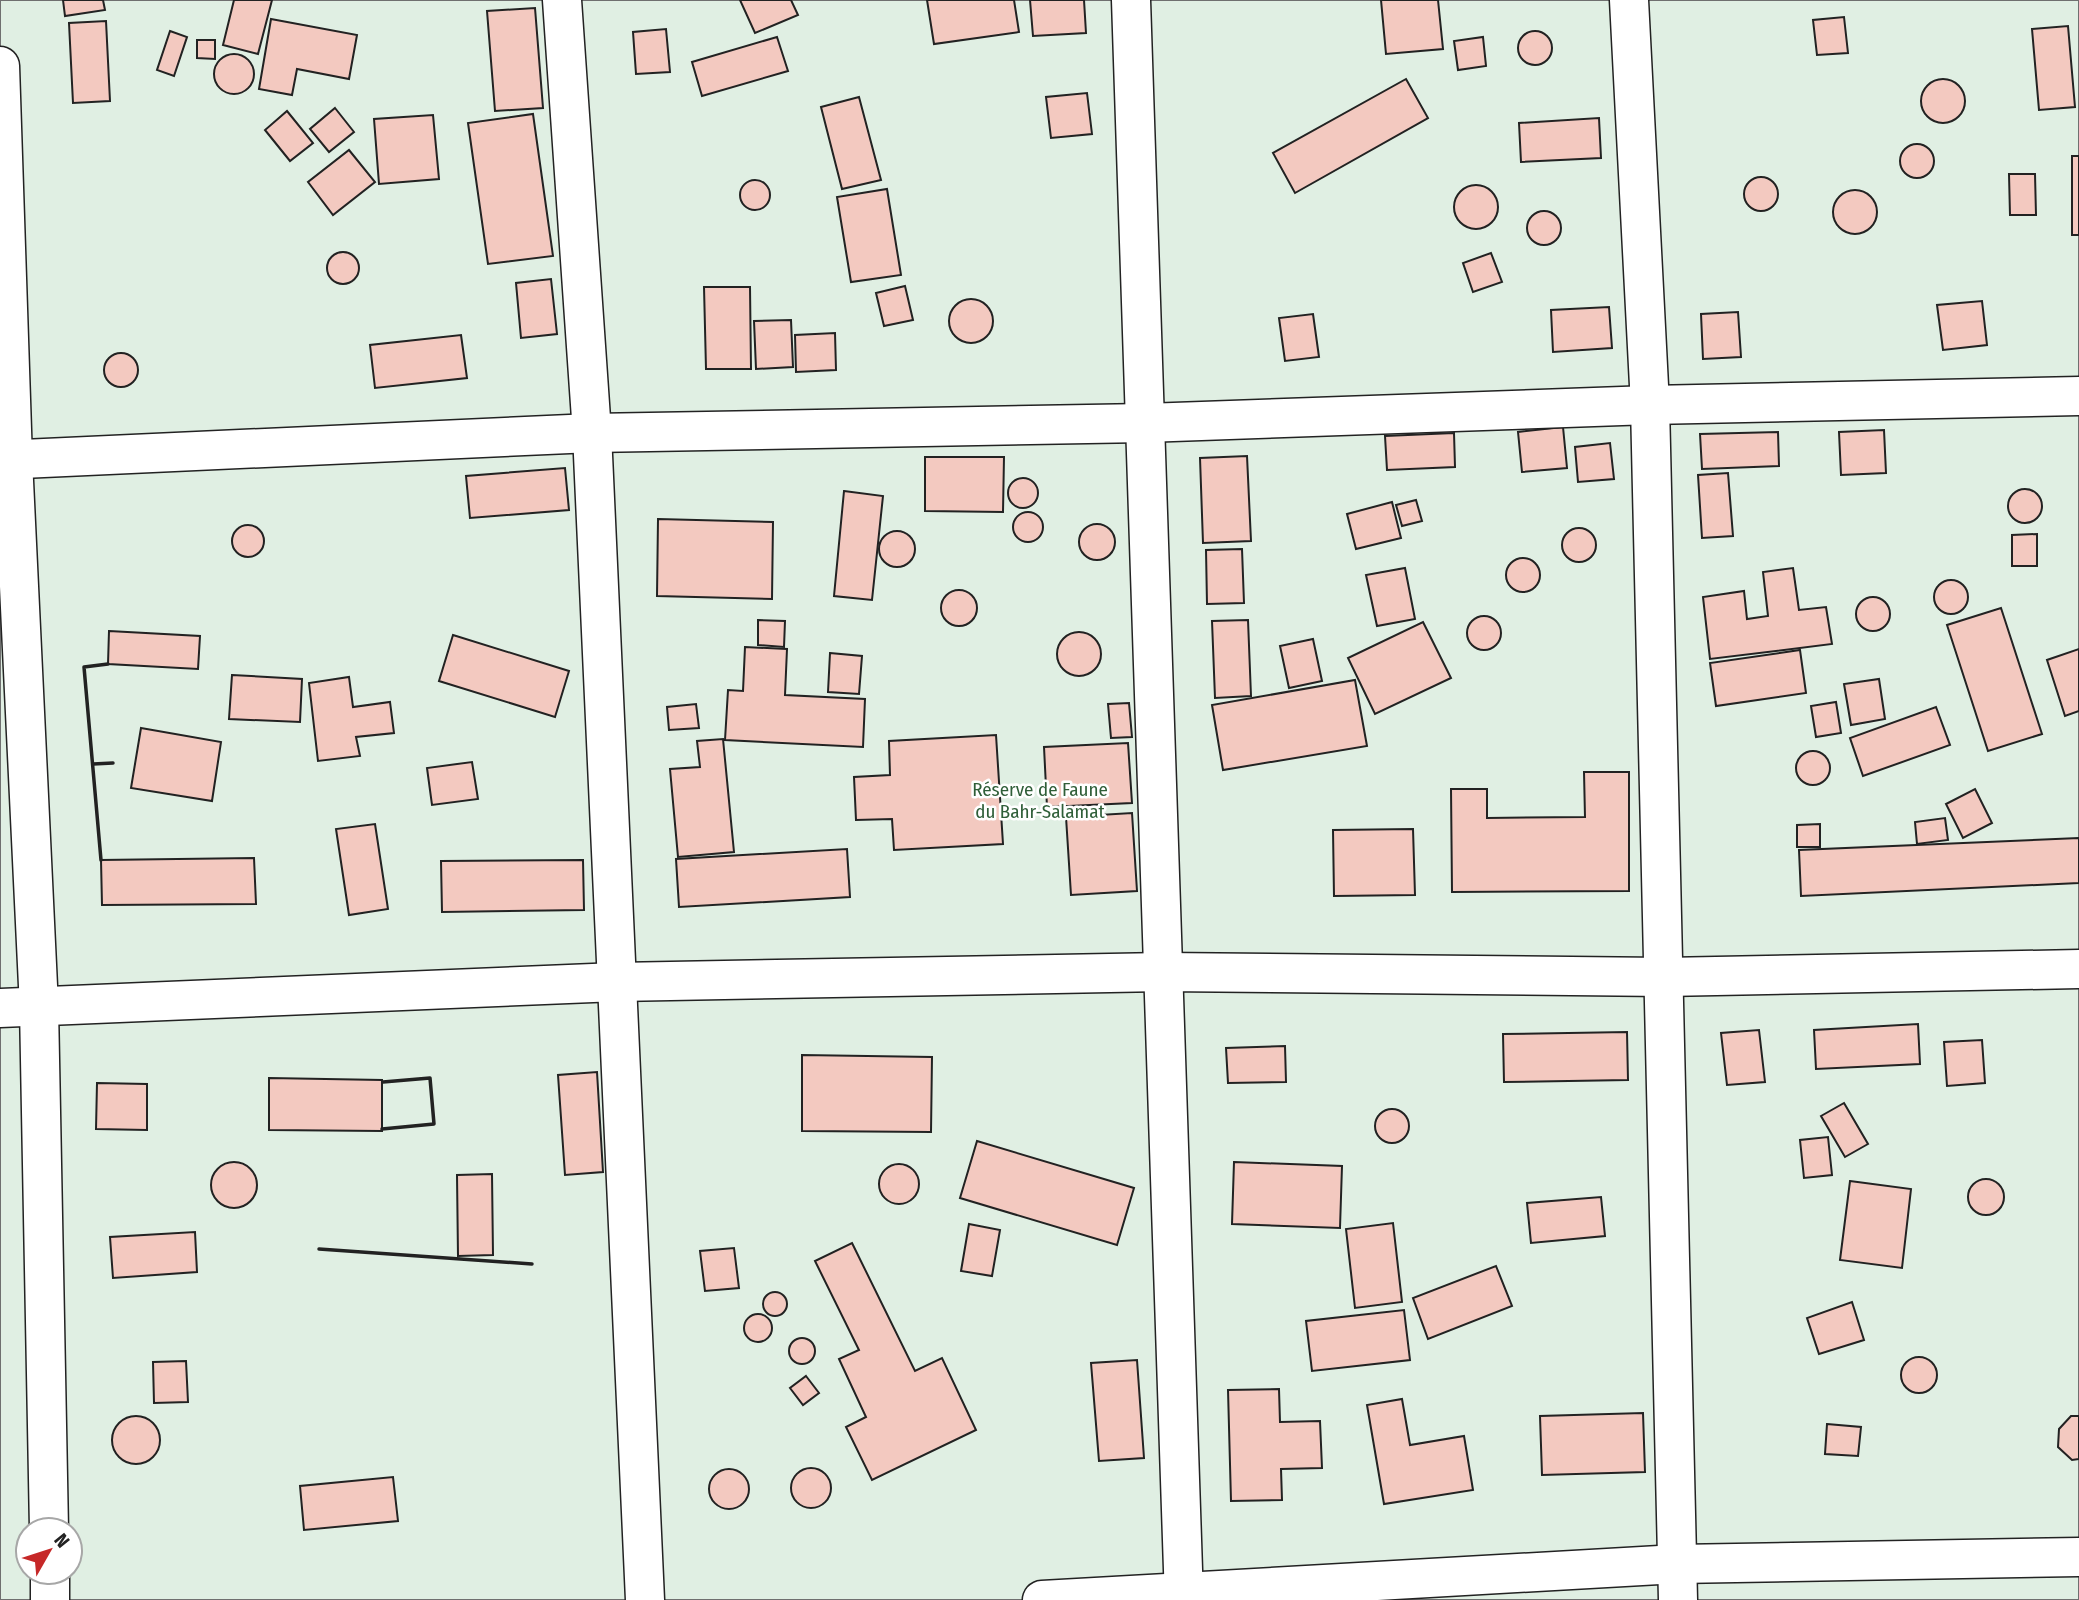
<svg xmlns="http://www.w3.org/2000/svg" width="2079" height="1600" viewBox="0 0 2079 1600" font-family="'Fira Sans Condensed',sans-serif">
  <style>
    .green { fill: #e0efe3; stroke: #6f6f6f; stroke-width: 2; fill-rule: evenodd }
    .building { fill: #f3c9c0; stroke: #222; stroke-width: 2 }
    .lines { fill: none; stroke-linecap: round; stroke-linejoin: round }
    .street-casing { stroke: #222; stroke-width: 41 }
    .street { stroke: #fff; stroke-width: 38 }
    .wall { stroke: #222; stroke-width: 3.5 }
    .labels { text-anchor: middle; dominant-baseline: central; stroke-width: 5; stroke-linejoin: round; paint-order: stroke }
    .park-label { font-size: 19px; fill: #2f5e38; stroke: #fff }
  </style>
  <rect width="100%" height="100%" fill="#fff"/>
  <path class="green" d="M0,0H2079V1600H0ZM28,1530H70V1572H28Z"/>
  <g class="building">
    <polygon points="63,0 103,0 105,10 65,16"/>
    <polygon points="234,0 272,0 258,54 223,45"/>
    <polygon points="740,0 791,0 798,15 755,33"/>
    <polygon points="927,0 1014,0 1019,32 934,44"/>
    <polygon points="1030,0 1084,0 1086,33 1033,36"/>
    <polygon points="1381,0 1438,0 1443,49 1386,54"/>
    <polygon points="535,8 543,108 495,111 487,11"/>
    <polygon points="1844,17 1848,53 1817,55 1813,20"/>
    <polygon points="271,19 357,35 349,79 297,69 292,95 259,89"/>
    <polygon points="106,21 110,101 73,103 69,23"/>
    <polygon points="2068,26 2075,107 2039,110 2032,29"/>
    <polygon points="666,29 670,72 636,74 633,32"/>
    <circle cx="1535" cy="48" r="17"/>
    <polygon points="170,31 187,37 174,76 157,70"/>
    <polygon points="777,37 788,71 702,96 692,62"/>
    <polygon points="1483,37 1486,66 1458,70 1454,41"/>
    <polygon points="197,40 215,40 215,59 197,58"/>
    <circle cx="234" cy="74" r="20"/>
    <polygon points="1406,79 1428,118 1295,193 1273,153"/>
    <circle cx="1943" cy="101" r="22"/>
    <polygon points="1087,93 1092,134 1051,138 1046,97"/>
    <polygon points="859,97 881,180 842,189 821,107"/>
    <polygon points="335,108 354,132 329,152 310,129"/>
    <polygon points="287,111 313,143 290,161 265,130"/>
    <polygon points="533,114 553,256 488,264 468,123"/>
    <polygon points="433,115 439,179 379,184 374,119"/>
    <polygon points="1599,118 1601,158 1521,162 1519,123"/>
    <circle cx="1917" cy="161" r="17"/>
    <polygon points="349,150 375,182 333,215 308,182"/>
    <rect x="2072" y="156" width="7" height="79"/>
    <polygon points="2009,174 2035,174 2036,215 2010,215"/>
    <circle cx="1761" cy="194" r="17"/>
    <circle cx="755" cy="195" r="15"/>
    <circle cx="1476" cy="207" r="22"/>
    <polygon points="887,189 901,275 851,282 837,197"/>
    <circle cx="1855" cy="212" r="22"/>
    <circle cx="1544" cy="228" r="17"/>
    <circle cx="343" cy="268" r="16"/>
    <polygon points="1491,253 1502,282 1473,292 1463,263"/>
    <polygon points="551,279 557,334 521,338 516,283"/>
    <polygon points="905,286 913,320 884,326 876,293"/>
    <polygon points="704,287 750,287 751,369 706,369"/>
    <circle cx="971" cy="321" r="22"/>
    <polygon points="1982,301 1987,345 1943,350 1937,305"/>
    <polygon points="1609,307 1612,348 1553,352 1551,310"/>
    <polygon points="1738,312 1741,357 1703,359 1701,314"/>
    <polygon points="1313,314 1319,357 1285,361 1279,318"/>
    <polygon points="791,320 793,367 756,369 754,321"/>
    <polygon points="835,333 836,370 796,372 795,335"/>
    <polygon points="461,335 467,378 375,388 370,345"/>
    <circle cx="121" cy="370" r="17"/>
    <polygon points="1563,427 1567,468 1522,472 1518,432"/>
    <polygon points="1884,430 1886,473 1841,475 1839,432"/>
    <polygon points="1778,432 1779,466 1702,469 1700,434"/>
    <polygon points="1454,433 1455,467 1387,470 1385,436"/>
    <polygon points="1610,443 1614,479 1578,482 1575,447"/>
    <polygon points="1247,456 1251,541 1203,543 1200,458"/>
    <polygon points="925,457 1004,457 1003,512 925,511"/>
    <polygon points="565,468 569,510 470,518 466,476"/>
    <polygon points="1728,473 1733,536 1702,538 1698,475"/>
    <circle cx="1023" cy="493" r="15"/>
    <circle cx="2025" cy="506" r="17"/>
    <polygon points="844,491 883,496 872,600 834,596"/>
    <polygon points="1416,500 1422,521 1402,526 1396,505"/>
    <polygon points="1392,502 1401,538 1356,549 1347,514"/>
    <circle cx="1028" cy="527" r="15"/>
    <polygon points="658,519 773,522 772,599 657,596"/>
    <circle cx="1097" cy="542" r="18"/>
    <circle cx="248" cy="541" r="16"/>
    <circle cx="1579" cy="545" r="17"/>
    <circle cx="897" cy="549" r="18"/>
    <polygon points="2037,534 2037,566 2012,566 2012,535"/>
    <polygon points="1242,549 1244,603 1207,604 1206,550"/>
    <circle cx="1523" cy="575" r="17"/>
    <polygon points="1405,568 1415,619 1377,626 1366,575"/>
    <polygon points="1793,568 1799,610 1826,607 1832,644 1710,659 1703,597 1744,591 1747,619 1768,616 1763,572"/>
    <circle cx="1951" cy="597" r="17"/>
    <circle cx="959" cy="608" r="18"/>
    <circle cx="1873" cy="614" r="17"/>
    <polygon points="2001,608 2042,734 1988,751 1947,625"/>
    <circle cx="1484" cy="633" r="17"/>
    <polygon points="758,620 785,621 784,647 758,645"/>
    <polygon points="1248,620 1251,696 1215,698 1212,621"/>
    <polygon points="1423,622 1451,678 1375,714 1348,658"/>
    <polygon points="109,631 200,636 198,669 108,664"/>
    <circle cx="1079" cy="654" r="22"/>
    <polygon points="453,635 569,671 555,717 439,681"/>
    <polygon points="1313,639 1322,681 1289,688 1280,646"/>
    <polygon points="745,647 787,649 785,695 865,699 863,747 725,740 728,690 743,691"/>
    <polygon points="2079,649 2079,711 2065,716 2047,660"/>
    <polygon points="1800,650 1806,693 1716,706 1710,663"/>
    <polygon points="830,653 862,656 859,694 828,692"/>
    <polygon points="232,675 302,679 300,722 229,719"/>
    <polygon points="349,677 353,707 390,702 394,733 356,737 360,756 318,761 309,683"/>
    <polygon points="1879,679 1885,719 1851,725 1844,684"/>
    <polygon points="1355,680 1367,746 1223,770 1212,705"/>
    <polygon points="1836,702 1841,733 1816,737 1811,706"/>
    <polygon points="1129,703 1132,737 1111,738 1108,704"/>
    <polygon points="696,704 699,728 669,730 667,707"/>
    <polygon points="1936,707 1950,745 1863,776 1850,738"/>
    <polygon points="141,728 221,742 212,801 131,788"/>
    <polygon points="996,735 1003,844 894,850 892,819 856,820 854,777 890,775 889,741"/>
    <polygon points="723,739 734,852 678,857 670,769 700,767 697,741"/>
    <polygon points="1128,743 1132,803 1047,807 1044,747"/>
    <circle cx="1813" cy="768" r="17"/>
    <polygon points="472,762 478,799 432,805 427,768"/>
    <polygon points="1584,772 1629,772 1629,891 1452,892 1451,789 1487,789 1487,818 1585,817"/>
    <polygon points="1975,789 1992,823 1963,838 1946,804"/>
    <polygon points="1132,813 1137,891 1071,895 1066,817"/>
    <polygon points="1945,818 1948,840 1917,844 1915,822"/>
    <polygon points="375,824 388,909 349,915 336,829"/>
    <polygon points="1820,824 1820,847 1797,847 1797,825"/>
    <polygon points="1413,829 1415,895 1334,896 1333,830"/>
    <polygon points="2079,838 2079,883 1801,896 1799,850"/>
    <polygon points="847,849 850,897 679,907 676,859"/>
    <polygon points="254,858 256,904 102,905 101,860"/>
    <polygon points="583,860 584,910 442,912 441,861"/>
    <polygon points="1918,1024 1920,1064 1816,1069 1814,1030"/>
    <polygon points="1759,1030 1765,1082 1727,1085 1721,1033"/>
    <polygon points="1627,1032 1628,1080 1504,1082 1503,1034"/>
    <polygon points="1982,1040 1985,1083 1947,1086 1944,1042"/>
    <polygon points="1285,1046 1286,1082 1228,1083 1226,1048"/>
    <polygon points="802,1055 932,1057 931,1132 802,1131"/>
    <polygon points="597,1072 603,1172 565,1175 558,1075"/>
    <polygon points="269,1078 382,1080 382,1131 269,1130"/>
    <polygon points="97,1083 147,1084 147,1130 96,1129"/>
    <polygon points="1844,1103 1868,1144 1845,1157 1821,1116"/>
    <circle cx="1392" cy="1126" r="17"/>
    <polygon points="1828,1137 1832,1175 1804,1178 1800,1140"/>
    <polygon points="977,1141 1134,1188 1117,1245 960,1198"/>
    <circle cx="234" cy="1185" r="23"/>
    <polygon points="1234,1162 1342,1166 1340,1228 1232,1224"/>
    <circle cx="899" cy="1184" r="20"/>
    <polygon points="492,1174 493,1255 458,1256 457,1175"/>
    <circle cx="1986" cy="1197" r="18"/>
    <polygon points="1850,1181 1911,1189 1902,1268 1840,1260"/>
    <polygon points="1601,1197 1605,1236 1531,1243 1527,1203"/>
    <polygon points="1393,1223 1402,1302 1355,1308 1346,1229"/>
    <polygon points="969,1224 1000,1230 992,1276 961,1271"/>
    <polygon points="195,1232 197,1272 113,1278 110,1237"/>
    <polygon points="852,1243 915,1371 942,1358 976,1430 872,1480 846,1427 866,1417 839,1359 859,1350 815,1261"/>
    <polygon points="734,1248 739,1288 705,1291 700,1251"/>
    <polygon points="1496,1266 1512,1306 1428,1339 1413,1298"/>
    <circle cx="775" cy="1304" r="12"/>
    <polygon points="1852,1302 1864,1340 1819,1354 1807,1318"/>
    <polygon points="1404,1310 1410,1360 1312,1371 1306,1321"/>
    <circle cx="758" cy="1328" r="14"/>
    <circle cx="802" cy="1351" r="13"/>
    <circle cx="1919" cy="1375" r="18"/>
    <polygon points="1137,1360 1144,1458 1099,1461 1091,1363"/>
    <polygon points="186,1361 188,1402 154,1403 153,1362"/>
    <polygon points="806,1376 819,1393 803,1405 790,1388"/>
    <polygon points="1279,1389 1280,1422 1320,1421 1322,1468 1281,1469 1282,1500 1231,1501 1228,1390"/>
    <polygon points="1402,1399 1410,1445 1464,1436 1473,1490 1384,1504 1367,1405"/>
    <polygon points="1643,1413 1645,1472 1542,1475 1540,1416"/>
    <polygon points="2071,1416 2079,1416 2079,1459 2072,1460 2058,1447 2059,1429"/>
    <circle cx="136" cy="1440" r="24"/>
    <polygon points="1827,1424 1861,1427 1858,1456 1825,1454"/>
    <circle cx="811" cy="1488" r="20"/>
    <circle cx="729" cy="1489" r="20"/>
    <polygon points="393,1477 398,1521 304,1530 300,1486"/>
  </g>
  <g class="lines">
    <g class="street-casing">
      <g id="street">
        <polyline points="562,0 592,433 645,1600"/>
        <polyline points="1131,0 1184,1600"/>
        <polyline points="1629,0 1650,405 1678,1600"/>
        <polyline points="0,66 13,460 39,1007 49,1530"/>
        <polyline points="0,460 592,433 1145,423 1650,405 2079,396"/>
        <polyline points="0,1008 617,982 1163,972 1665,977 2079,969"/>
        <polyline points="50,1572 50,1600"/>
        <polyline points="1042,1600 1677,1564 2079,1557"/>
      </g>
    </g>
    <use href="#street" class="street"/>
    <g class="wall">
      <polyline points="93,764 113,763"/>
      <polyline points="101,860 84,667 108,664"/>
      <polyline points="382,1129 434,1124 430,1078 383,1082"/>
      <polyline points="319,1249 532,1264"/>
    </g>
  </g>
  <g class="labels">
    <g class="park-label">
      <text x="1040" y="789">Réserve de Faune<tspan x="1040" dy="22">du Bahr-Salamat</tspan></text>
    </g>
  </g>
  <g transform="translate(49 1551) rotate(51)"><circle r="33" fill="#ffffff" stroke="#a7a7a7" stroke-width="2"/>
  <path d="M0-5L12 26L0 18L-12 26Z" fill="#c62828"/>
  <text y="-10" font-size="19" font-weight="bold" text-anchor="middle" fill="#222222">N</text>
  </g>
</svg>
